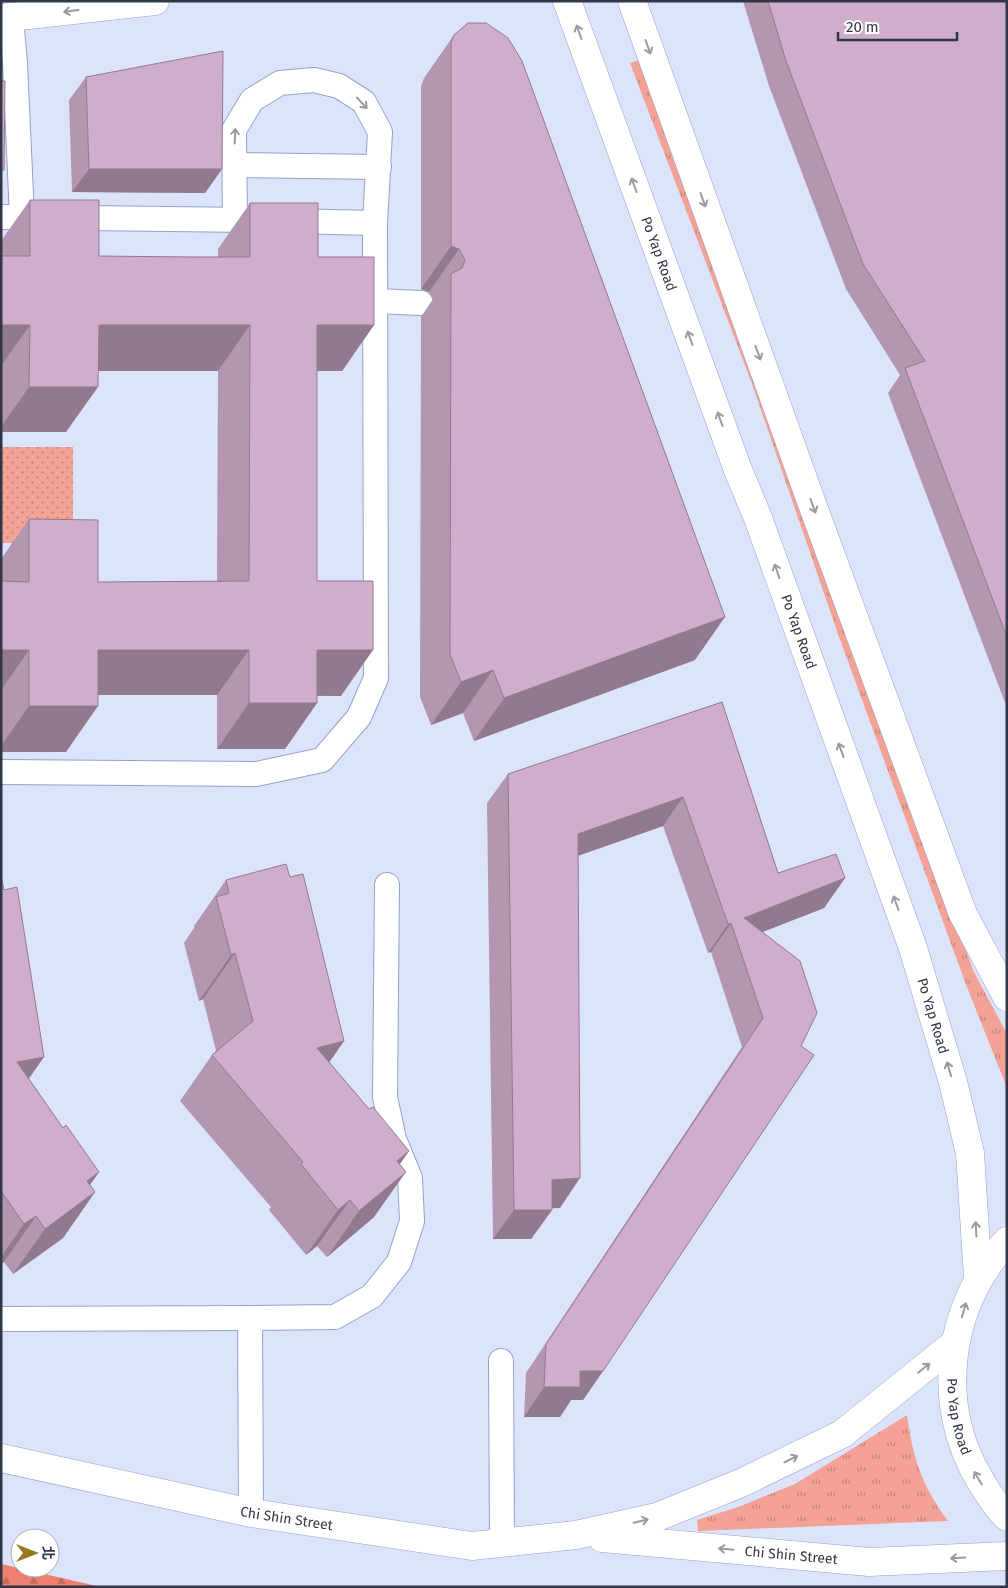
<svg xmlns="http://www.w3.org/2000/svg" width="1008" height="1588" viewBox="0 0 1008 1588" font-family="'Fira Sans','Noto Sans TC',sans-serif">
  <style>
    .grass { fill: url(#grass-tufts) }
    .forest { fill: url(#forest-firs) }
    .park { fill: url(#park-dots) }
    .lines { fill: none; stroke-linecap: round; stroke-linejoin: round }
    .lane-casing { stroke: #95a2c7; stroke-width: 26 }
    .street-casing { stroke: #95a2c7; stroke-width: 29 }
    .secondary-casing { stroke: #95a2c7; stroke-width: 29 }
    .lane { stroke: #fff; stroke-width: 24 }
    .street { stroke: #fff; stroke-width: 28 }
    .secondary { stroke: #fff; stroke-width: 28 }
    .wall { fill: #b396af }
    .shaded-wall { fill: #927a8e }
    .building { fill: #d0aecb; stroke: #927a8e }
    .oneway { stroke: #989ba2 }
    .labels { text-anchor: middle; dominant-baseline: central; stroke-width: 5; stroke-linejoin: round; paint-order: stroke }
    .street-label { font-size: 14px; fill: #313746; stroke: #fff }
  </style>
  <defs>
    <pattern id="grass-tufts" width="24" height="20" patternUnits="userSpaceOnUse" patternTransform="scale(1.25)"><rect width="24" height="20" fill="#f3a295"/><path d="M3 7l-1-3M5 7V3M7 7l1-3M15 17l-1-3M17 17v-4M19 17l1-3" fill="none" stroke="#c5857b"/></pattern>
    <pattern id="forest-firs" width="22" height="20" patternUnits="userSpaceOnUse" patternTransform="scale(1.25)"><rect width="22" height="20" fill="#ef806f"/><path d="M5 1l3.5 6h-7zM16 11l3.5 6h-7z" fill="#c26a5d"/></pattern>
    <pattern id="park-dots" width="8" height="8" patternUnits="userSpaceOnUse" patternTransform="scale(1.25)"><rect width="8" height="8" fill="#f3a295"/><path d="M2 2h.1M6 6h.1" fill="none" stroke="#c5857b" stroke-width="1.8" stroke-linecap="round"/></pattern>
  </defs>
  <rect width="100%" height="100%" fill="#dce4fc"/>
  <g class="grass">
    <polygon points="640,60 956,925 974,972 1007,1034 1007,1088 965,982 838,634 751,381 630,63"/>
    <path d="M907,1415C913,1459 922,1486 948,1521L698,1531L697,1520L738,1507L795,1484Z"/>
  </g>
  <polygon class="forest" points="1,1564 101,1587 1,1587"/>
  <rect class="park" x="1" y="447" width="72" height="96"/>
  <g class="lines">
    <g class="lane-casing">
      <g id="lane">
        <polyline points="11,18 15,63 22,217"/>
        <polyline points="236,165 379,167"/>
        <polyline points="1,217 251,220"/>
        <polyline points="287,221 375,223"/>
        <polyline points="377,301 421,303"/>
        <polyline points="1,772 256,774 322,760 359,717 376,678 375,223 380,132 364,102 339,86 314,80 280,83 252,100 234,130 235,220"/>
        <polyline points="1,1319 250,1318"/>
        <polyline points="501,1361 502,1543"/>
        <polyline points="251,1513 250,1318 335,1317 372,1296 399,1262 412,1221 410,1178 394,1139 385,1097 387,885"/>
      </g>
    </g>
    <g class="street-casing">
      <g id="street">
        <path id="s1" d="M1,1458L251,1513L472,1546L576,1535L657,1517L741,1483L842,1434L954,1344"/>
        <path id="s2" d="M602,1538L869,1562L1007,1556"/>
      </g>
    </g>
    <g class="secondary-casing">
      <g id="secondary">
        <path id="s3" d="M567,1L738,470L758,518L913,948L953,1082L970,1153L978,1278"/>
        <polyline points="632,1 811,501 963,914 1007,997"/>
        <polyline points="1,18 155,1"/>
        <path id="s4" d="M1007,1241C947,1306 934,1403 980,1480C988,1493 996,1507 1007,1517"/>
      </g>
    </g>
    <use href="#lane" class="lane"/>
    <use href="#street" class="street"/>
    <use href="#secondary" class="secondary"/>
  </g>
  <g class="wall">
    <polygon points="743,1 1007,1 1007,708 888,393 900,375 846,289 769,86"/>
    <polygon points="454,35 695,660 474,741 463,713 431,725 420,697 421,317 433,299 429,292 421,289 421,86 424,78"/>
    <polygon points="86,77 222,169 205,193 72,192 69,100"/>
    <polygon points="30,200 99,256 218,257 218,249 250,203 318,257 374,325 342,371 317,371 317,581 341,696 317,696 317,703 285,749 217,749 217,695 98,695 66,752 1,752 1,559 29,519 98,582 217,581 218,371 98,371 66,432 1,432 1,241"/>
    <polygon points="722,702 778,873 845,878 824,908 762,932 800,961 603,1371 583,1400 571,1400 560,1417 524,1417 526,1373 742,1047 711,952 708,953 663,826 578,856 560,1208 552,1208 552,1210 531,1239 493,1239 487,803 508,774"/>
    <polygon points="1,876 29,1079 63,1128 99,1172 90,1185 95,1192 63,1238 13,1274 4,1262 1,1264"/>
    <polygon points="290,877 344,1041 329,1062 369,1109 409,1151 400,1164 374,1217 327,1257 317,1246 306,1255 269,1210 271,1207 180,1101 212,1055 216,1051 203,999 199,1001 184,943 194,928 194,926 226,880"/>
  </g>
  <g class="shaded-wall">
    <polygon points="89,169 222,169 205,193 72,192"/>
    <polygon points="451,246 459,249 429,292 421,289"/>
    <polygon points="1,325 30,325 1,366"/>
    <polygon points="99,325 250,325 218,371 67,371"/>
    <polygon points="317,325 374,325 342,371 285,371"/>
    <polygon points="29,387 98,387 66,432 1,432 1,427"/>
    <polygon points="725,617 695,660 474,741 504,698"/>
    <polygon points="1,650 29,650 1,690"/>
    <polygon points="98,650 249,650 217,695 66,695"/>
    <polygon points="317,650 373,650 341,696 285,695"/>
    <polygon points="493,670 463,713 431,725 461,682"/>
    <polygon points="249,703 317,703 285,749 217,749"/>
    <polygon points="29,706 98,706 66,752 1,752 1,746"/>
    <polygon points="683,797 663,826 557,863 578,834"/>
    <polygon points="845,878 824,908 737,942 744,918"/>
    <polygon points="731,923 711,952 708,953 728,924"/>
    <polygon points="235,953 203,999 199,1001 231,955"/>
    <polygon points="344,1041 312,1087 317,1048"/>
    <polygon points="44,1057 12,1103 17,1062"/>
    <polygon points="409,1151 377,1196 406,1172 374,1217 327,1257 359,1211 397,1161"/>
    <polygon points="99,1172 74,1207 95,1192 63,1238 13,1274 45,1229 87,1181"/>
    <polygon points="580,1178 560,1208 531,1209 552,1180"/>
    <polygon points="350,1200 317,1246 306,1255 338,1210"/>
    <polygon points="514,1210 552,1210 531,1239 493,1239"/>
    <polygon points="36,1216 4,1262 1,1264 1,1257 24,1224"/>
    <polygon points="580,1371 603,1371 583,1400 571,1400 560,1417 524,1417 544,1387"/>
  </g>
  <g class="building">
    <polygon points="768,1 1007,1 1007,637 905,368 925,361 863,264 786,61"/>
    <polygon points="468,23 486,23 508,38 522,61 725,617 504,698 493,670 461,682 450,654 451,274 462,268 465,260 459,249 451,246 451,43 454,35"/>
    <polygon points="223,51 222,169 89,169 86,77"/>
    <polygon points="1,81 5,81 4,170 1,170"/>
    <polygon points="30,200 99,200 99,256 188,257 250,257 250,203 318,203 318,257 374,257 374,325 317,325 317,581 373,581 373,650 317,650 317,703 249,703 249,650 98,650 98,706 29,706 29,650 1,650 1,581 29,582 29,519 98,520 98,582 249,581 250,325 99,325 98,387 29,387 30,325 1,325 1,256 30,256"/>
    <polygon points="722,702 778,873 836,854 845,878 744,918 800,961 817,1013 801,1046 814,1055 603,1371 580,1371 580,1387 544,1387 546,1344 763,1018 731,923 728,924 683,797 578,834 580,1178 552,1180 552,1210 514,1210 508,774"/>
    <polygon points="286,864 290,877 303,874 344,1041 317,1048 369,1109 373,1107 409,1151 397,1161 406,1172 359,1211 350,1200 338,1210 301,1164 303,1162 212,1055 253,1021 235,953 231,955 216,897 229,893 226,880"/>
    <polygon points="1,876 4,890 17,887 44,1057 17,1062 63,1128 66,1125 99,1172 87,1181 95,1192 45,1229 36,1216 24,1224 1,1191"/>
  </g>
  <defs><path id="oneway-shaft" d="M-6 0H5M1.5-3L5.5 0L1.5 3" fill="none" stroke-width="1.6" stroke-linecap="round" stroke-linejoin="round" transform="scale(1.25)"/></defs>
  <g class="oneway">
    <use href="#oneway-shaft" transform="translate(71 11) rotate(173)"/>
    <use href="#oneway-shaft" transform="translate(579 32) rotate(-110)"/>
    <use href="#oneway-shaft" transform="translate(648 47) rotate(70)"/>
    <use href="#oneway-shaft" transform="translate(362 103) rotate(47)"/>
    <use href="#oneway-shaft" transform="translate(235 136) rotate(-88)"/>
    <use href="#oneway-shaft" transform="translate(634 185) rotate(-110)"/>
    <use href="#oneway-shaft" transform="translate(703 200) rotate(70)"/>
    <use href="#oneway-shaft" transform="translate(690 338) rotate(-110)"/>
    <use href="#oneway-shaft" transform="translate(758 353) rotate(70)"/>
    <use href="#oneway-shaft" transform="translate(720 419) rotate(-110)"/>
    <use href="#oneway-shaft" transform="translate(813 506) rotate(70)"/>
    <use href="#oneway-shaft" transform="translate(777 571) rotate(-109)"/>
    <use href="#oneway-shaft" transform="translate(841 750) rotate(-110)"/>
    <use href="#oneway-shaft" transform="translate(896 903) rotate(-110)"/>
    <use href="#oneway-shaft" transform="translate(949 1069) rotate(-107)"/>
    <use href="#oneway-shaft" transform="translate(976 1229) rotate(-93)"/>
    <use href="#oneway-shaft" transform="translate(964 1310) rotate(-74)"/>
    <use href="#oneway-shaft" transform="translate(924 1368) rotate(-39)"/>
    <use href="#oneway-shaft" transform="translate(791 1459) rotate(-26)"/>
    <use href="#oneway-shaft" transform="translate(978 1478) rotate(-121)"/>
    <use href="#oneway-shaft" transform="translate(641 1521) rotate(-13)"/>
    <use href="#oneway-shaft" transform="translate(726 1549) rotate(-175)"/>
    <use href="#oneway-shaft" transform="translate(958 1558) rotate(177)"/>
  </g>
  <g class="labels">
    <g class="street-label">
      <text stroke="none"><textPath href="#s3" startOffset="269">Po Yap Road</textPath></text>
      <text stroke="none"><textPath href="#s3" startOffset="672">Po Yap Road</textPath></text>
      <text stroke="none"><textPath href="#s3" startOffset="1079">Po Yap Road</textPath></text>
      <text stroke="none"><textPath href="#s4" startOffset="190">Po Yap Road</textPath></text>
      <text stroke="none"><textPath href="#s1" startOffset="292">Chi Shin Street</textPath></text>
      <text stroke="none"><textPath href="#s2" startOffset="190">Chi Shin Street</textPath></text>
    </g>
  </g>
  <rect width="1008" height="1588" fill="none" stroke="#313746" stroke-width="5"/>
  <g transform="translate(35 1553) rotate(90)"><circle r="24" fill="#ffffff" stroke="#adafb5"/>
  <path d="M0-4L9 19L0 12L-9 19Z" fill="#957921"/>
  <text y="-8" font-size="14" font-weight="bold" text-anchor="middle" fill="#313746">北</text>
  </g>
  <path d="M838 32v8h119v-8" fill="none" stroke="#313746" stroke-width="2.5"/>
  <text x="846" y="32" font-size="15" fill="#313746" stroke="#ffffff" stroke-width="4" paint-order="stroke">20 m</text>
</svg>
